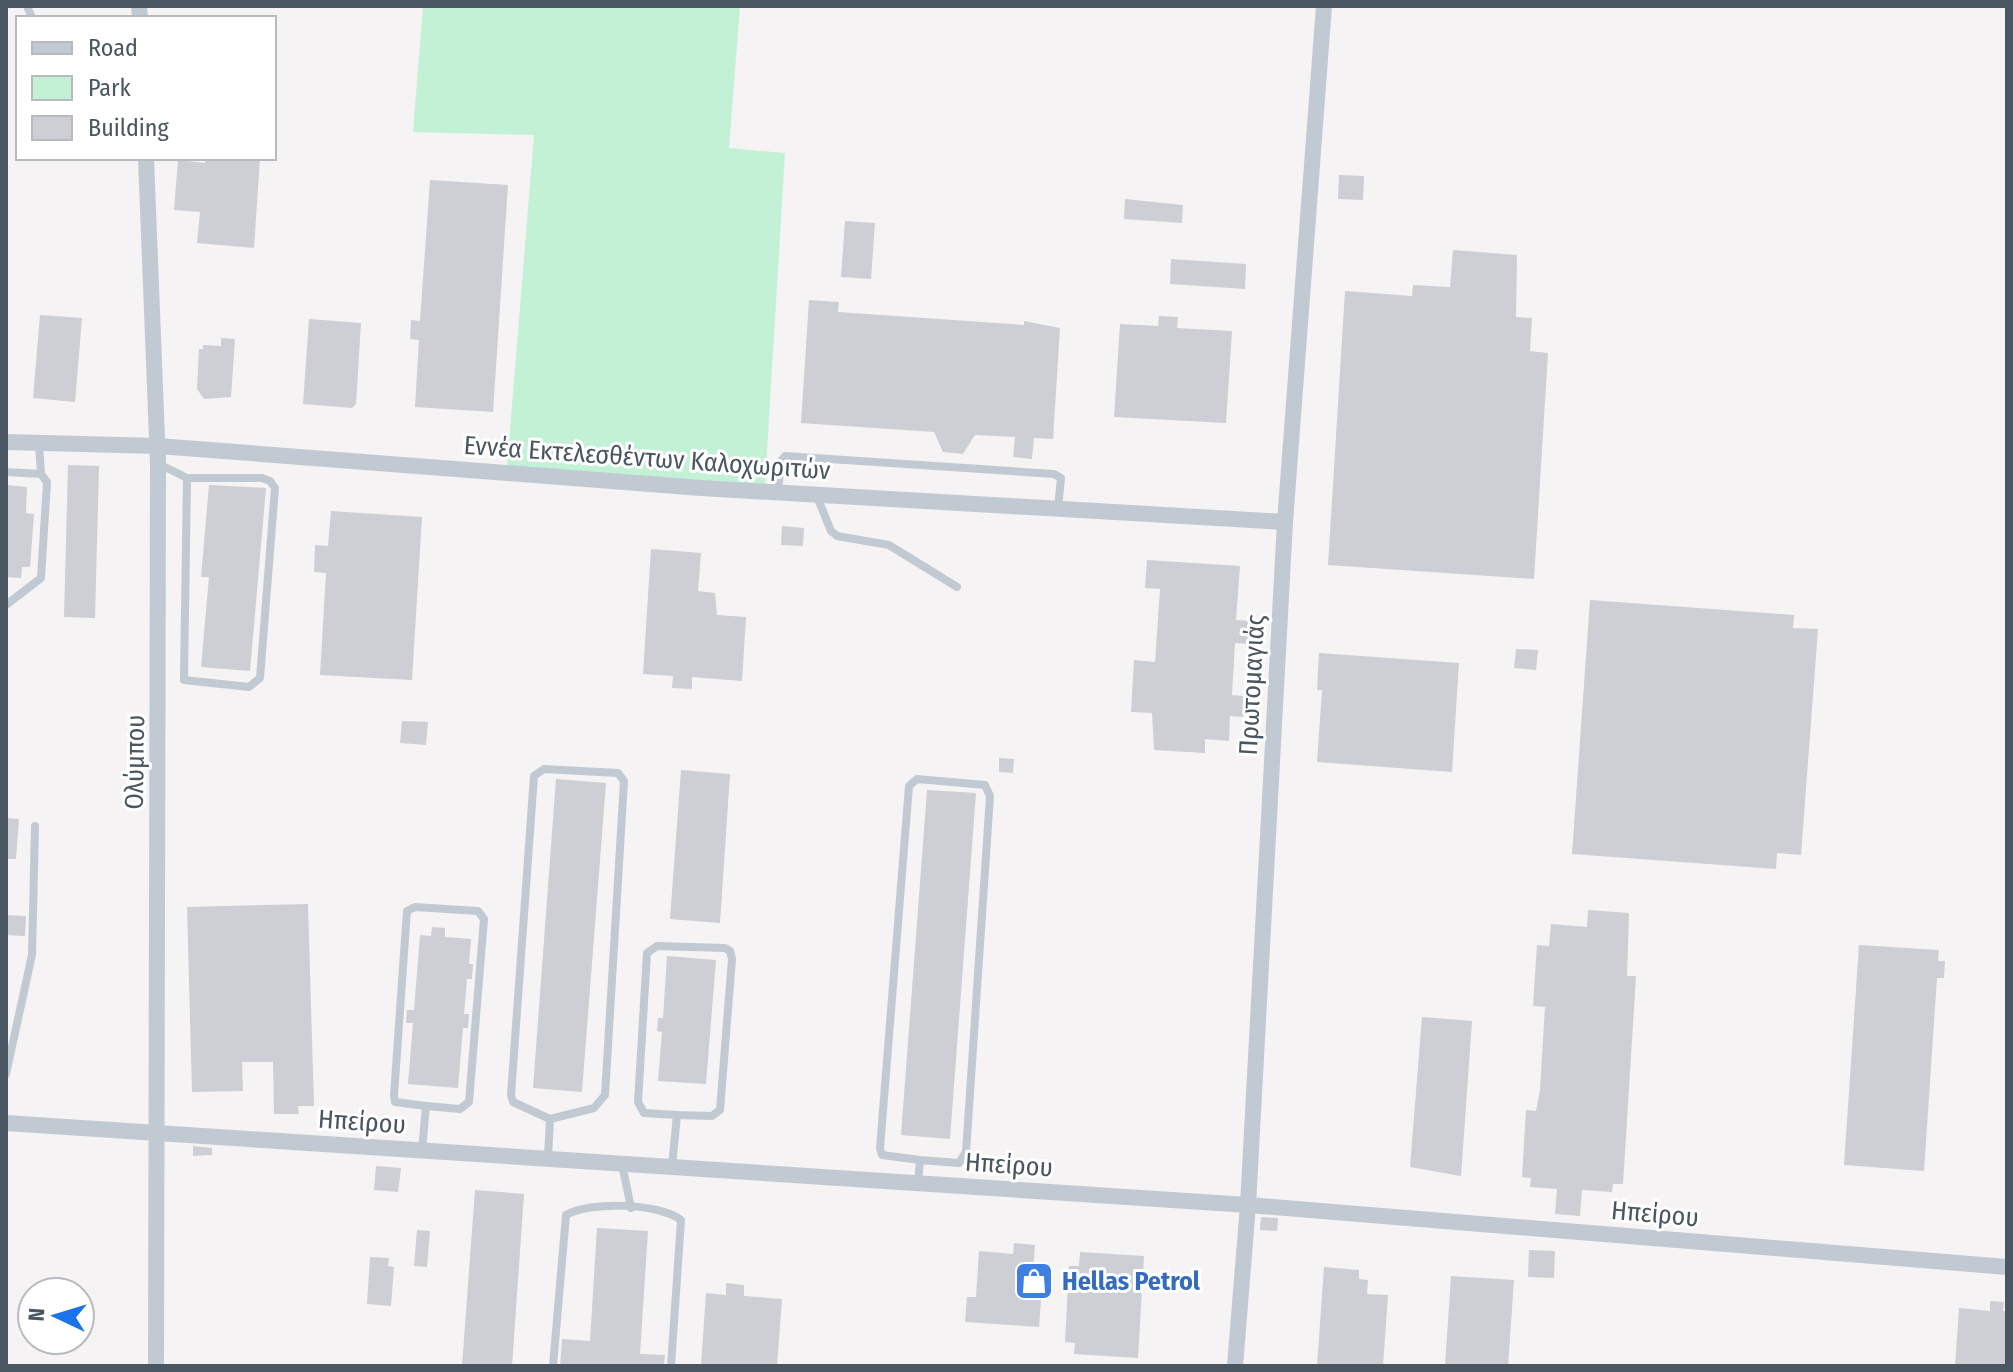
<svg xmlns="http://www.w3.org/2000/svg" width="2013" height="1372" viewBox="0 0 2013 1372" font-family="'Fira Sans Condensed',sans-serif">
  <style>
    .green { fill: #c3f1d5 }
    .building { fill: #cdcfd5 }
    .lines { fill: none; stroke-linecap: round; stroke-linejoin: round }
    .service { stroke: #c1cad2; stroke-width: 8 }
    .minor { stroke: #c1cad2; stroke-width: 16 }
    .labels { text-anchor: middle; dominant-baseline: central; stroke-width: 6; stroke-linejoin: round; paint-order: stroke }
    .street-label { font-size: 26px; fill: #4a5661; stroke: #fff }
    .shop-label { font-size: 26px; font-weight: bold; fill: #366cbe; stroke: #fff; text-anchor: start }
  </style>
  <rect width="100%" height="100%" fill="#f5f3f3"/>
  <polygon class="green" points="423,6 740,6 729,148 785,153 765,485 507,467 534,135 413,132"/>
  <g class="building">
    <polygon points="205,158 260,158 254,248 197,243 200,212 174,210 178,160 205,163"/>
    <polygon points="1339,175 1364,176 1363,200 1338,199"/>
    <polygon points="430,180 508,185 493,412 415,407 419,340 410,339 411,320 420,321"/>
    <polygon points="1125,199 1183,205 1182,223 1124,219"/>
    <polygon points="845,221 875,223 871,279 841,277"/>
    <polygon points="1453,250 1517,255 1516,317 1532,318 1530,351 1548,353 1534,579 1328,565 1345,291 1412,296 1413,285 1450,287"/>
    <polygon points="1171,259 1246,264 1245,289 1170,284"/>
    <polygon points="809,300 839,302 838,312 1024,325 1024,321 1060,328 1053,439 1034,438 1032,459 1013,457 1015,437 975,435 963,454 943,452 934,432 801,423"/>
    <polygon points="40,315 82,318 75,402 33,398"/>
    <polygon points="1159,316 1178,317 1177,328 1232,331 1226,423 1114,417 1120,324 1158,326"/>
    <polygon points="309,319 361,323 356,404 352,408 303,404"/>
    <polygon points="221,338 235,339 231,397 204,399 197,389 199,349 203,349 203,345 221,346"/>
    <polygon points="68,465 99,466 95,618 64,617"/>
    <polygon points="6,485 27,487 26,513 34,514 30,567 22,567 21,578 6,577"/>
    <polygon points="209,485 266,488 250,671 201,667 209,577 201,577"/>
    <polygon points="331,511 422,517 412,680 320,675 326,573 314,572 315,545 328,546"/>
    <polygon points="782,526 804,528 803,546 781,545"/>
    <polygon points="651,549 701,553 698,591 715,593 717,615 746,617 742,681 692,677 692,689 672,688 673,676 643,674"/>
    <polygon points="1147,560 1240,566 1236,620 1250,621 1249,644 1235,643 1232,695 1244,696 1243,717 1230,716 1229,741 1205,739 1205,753 1154,750 1152,713 1131,712 1134,660 1155,662 1160,589 1145,588"/>
    <polygon points="1590,600 1794,615 1793,628 1818,629 1801,855 1777,853 1776,869 1572,854"/>
    <polygon points="1516,649 1538,650 1536,670 1514,668"/>
    <polygon points="1319,653 1459,663 1452,772 1317,762 1322,690 1317,690"/>
    <polygon points="402,721 428,722 426,745 400,743"/>
    <polygon points="999,758 1014,759 1013,773 999,772"/>
    <polygon points="681,770 730,774 720,923 670,919"/>
    <polygon points="556,779 606,783 582,1092 533,1088"/>
    <polygon points="927,790 976,793 950,1139 901,1135"/>
    <polygon points="6,818 19,819 16,859 6,859"/>
    <polygon points="308,904 314,1106 298,1106 299,1114 274,1114 273,1062 242,1062 243,1091 192,1092 187,907"/>
    <polygon points="1588,910 1629,913 1627,976 1636,976 1623,1184 1613,1184 1612,1192 1582,1190 1580,1216 1555,1214 1557,1189 1530,1187 1531,1178 1522,1177 1526,1110 1536,1111 1540,1090 1545,1007 1533,1006 1537,945 1549,946 1551,924 1587,927"/>
    <polygon points="6,915 26,916 25,936 6,935"/>
    <polygon points="432,927 445,928 445,937 471,939 469,964 473,964 472,979 467,979 464,1014 469,1014 468,1028 463,1028 458,1088 408,1084 413,1023 406,1023 407,1010 414,1010 420,935 431,936"/>
    <polygon points="1859,945 1939,950 1938,961 1945,961 1944,978 1937,978 1924,1171 1844,1165"/>
    <polygon points="667,956 716,960 706,1084 658,1081 662,1032 657,1031 658,1018 663,1018"/>
    <polygon points="1422,1017 1472,1021 1461,1176 1410,1167"/>
    <polygon points="193,1146 212,1148 212,1155 193,1156"/>
    <polygon points="376,1166 401,1168 398,1192 374,1190"/>
    <polygon points="475,1190 524,1194 512,1366 462,1366"/>
    <polygon points="1261,1217 1278,1218 1277,1231 1260,1230"/>
    <polygon points="597,1228 648,1231 640,1354 665,1355 664,1366 560,1366 562,1339 590,1341"/>
    <polygon points="417,1230 430,1231 427,1267 414,1266"/>
    <polygon points="1014,1243 1035,1245 1032,1287 1042,1288 1039,1327 965,1322 967,1297 976,1297 979,1251 1013,1254"/>
    <polygon points="1529,1250 1555,1251 1554,1278 1528,1277"/>
    <polygon points="1080,1252 1144,1256 1138,1358 1074,1354 1075,1343 1065,1342 1069,1266 1079,1266"/>
    <polygon points="370,1257 389,1258 388,1266 394,1267 391,1306 367,1304"/>
    <polygon points="1324,1267 1359,1270 1359,1279 1368,1280 1367,1294 1388,1295 1383,1366 1317,1366"/>
    <polygon points="1451,1276 1514,1280 1508,1366 1445,1366"/>
    <polygon points="726,1283 744,1285 744,1296 782,1299 777,1366 701,1366 706,1293 726,1295"/>
    <polygon points="1990,1301 2004,1302 2003,1311 2007,1312 2007,1366 1955,1366 1959,1308 1990,1311"/>
  </g>
  <g class="lines">
    <g class="service">
      <polyline points="27,6 32,18"/>
      <polyline points="159,464 187,478 262,478 270,481 275,488 260,678 249,687 184,680 187,478"/>
      <polyline points="6,472 41,474"/>
      <polyline points="778,491 781,461 785,456 1054,474 1061,478 1058,508"/>
      <polyline points="816,494 831,531 837,536 889,545 957,587"/>
      <polyline points="6,605 41,578 47,482 41,474 39,444"/>
      <polyline points="6,1074 32,955 35,826"/>
      <polyline points="422,1150 426,1106 460,1109 469,1102 484,919 478,911 415,907 407,911 394,1095 395,1102 426,1106"/>
      <polyline points="548,1157 550,1119 594,1108 605,1095 624,781 618,773 544,769 534,776 511,1095 513,1102 550,1119"/>
      <polyline points="622,1164 631,1208"/>
      <polyline points="672,1166 677,1115 712,1116 720,1110 732,959 730,951 725,948 657,946 647,953 638,1102 644,1113 677,1115"/>
      <polyline points="918,1183 920,1160 959,1163 966,1152 990,796 985,785 917,779 909,786 880,1148 882,1155 920,1160"/>
      <path d="M553,1366L566,1215C589,1201 660,1203 681,1220L671,1366"/>
    </g>
    <g class="minor">
      <polyline points="139,6 140,18"/>
      <polyline points="146,158 158,464 156,1366"/>
      <polyline points="6,442 158,446 701,488 1285,522"/>
      <polyline points="6,1123 1248,1205 2007,1267"/>
      <polyline points="1235,1366 1248,1205 1285,522 1324,6"/>
    </g>
  </g>
  <defs>
    <g id="shop-square" transform="scale(2)"><rect x="-9" y="-9" width="18" height="18" rx="4" fill="#3f7fe0" stroke="#fff"/><path d="M-5-2.5h2.3a2.7 3.5 0 0 1 5.4 0H5L5.5 6h-11ZM-1.5-2.5h3a1.5 2.3 0 0 0-3 0Z" fill="#fff"/></g>
  </defs>
  <g fill-rule="evenodd">
    <use href="#shop-square" x="1034" y="1281"/>
  </g>
  <g class="labels">
    <g class="street-label">
      <text transform="translate(647 458) rotate(4)">Εννέα Εκτελεσθέντων Καλοχωριτών</text>
      <text transform="translate(1252 685) rotate(-87)">Πρωτομαγιάς</text>
      <text transform="translate(135 762) rotate(-89)">Ολύμπου</text>
      <text transform="translate(362 1122) rotate(4)">Ηπείρου</text>
      <text transform="translate(1009 1165) rotate(4)">Ηπείρου</text>
      <text transform="translate(1655 1214) rotate(5)">Ηπείρου</text>
    </g>
    <g class="shop-label">
      <text x="1062" y="1281">Hellas Petrol</text>
    </g>
  </g>
  <rect width="2013" height="1372" fill="none" stroke="#4a5661" stroke-width="16"/>
  <rect x="16" y="16" width="260" height="144" fill="#ffffff" stroke="#b7bbc0" stroke-width="2"/>
  <rect x="32" y="42" width="40" height="12" fill="#c1cad2" stroke="#b7bbc0" stroke-width="2"/>
  <text x="88" y="56" font-size="24" fill="#4a5661">Road</text>
  <rect x="32" y="76" width="40" height="24" fill="#c3f1d5" stroke="#b7bbc0" stroke-width="2"/>
  <text x="88" y="96" font-size="24" fill="#4a5661">Park</text>
  <rect x="32" y="116" width="40" height="24" fill="#cdcfd5" stroke="#b7bbc0" stroke-width="2"/>
  <text x="88" y="136" font-size="24" fill="#4a5661">Building</text>
  <g transform="translate(56 1316) rotate(274)"><circle r="38" fill="#ffffff" stroke="#b7bbc0" stroke-width="2"/>
  <path d="M0-6L14 30L0 20L-14 30Z" fill="#1a73e8"/>
  <text y="-12" font-size="22" font-weight="bold" text-anchor="middle" fill="#4a5661">N</text>
  </g>
</svg>
